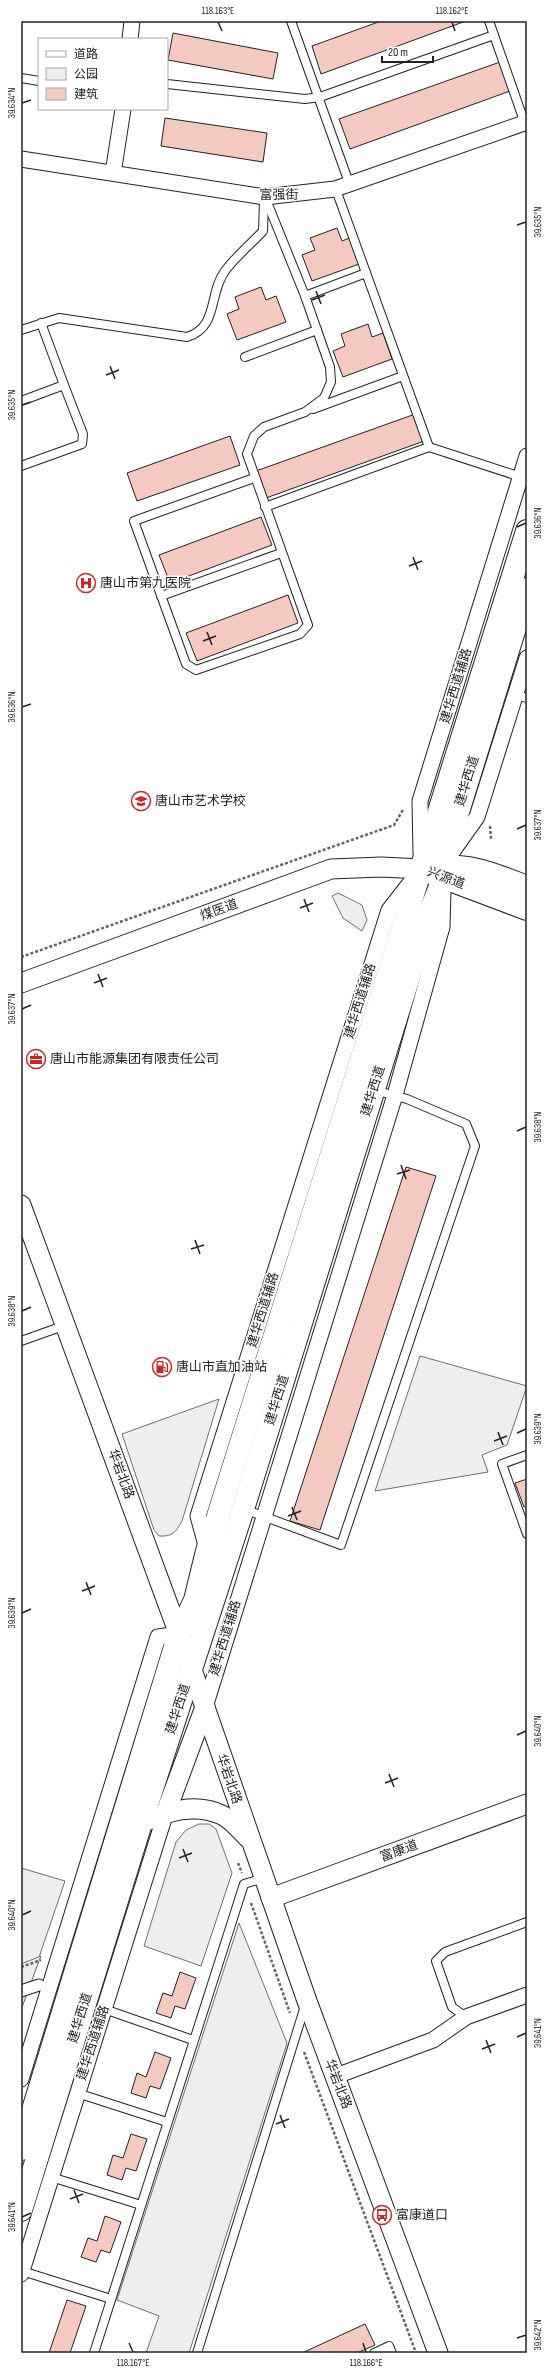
<svg xmlns="http://www.w3.org/2000/svg" width="548" height="2374" viewBox="0 0 548 2374" font-family="'Sofia Sans Condensed','Noto Sans SC',sans-serif">
  <style>
    .green { fill: #eee; stroke: #6f6f6f }
    .parking { fill: #ededed; stroke: #6f6f6f }
    .building { fill: #f3c9c0; stroke: #222 }
    .lines { fill: none; stroke-linecap: round; stroke-linejoin: round }
    .service-casing { stroke: #222; stroke-width: 10 }
    .pedestrian-casing { stroke: #222; stroke-width: 13 }
    .minor-casing { stroke: #222; stroke-width: 17 }
    .tertiary-casing { stroke: #222; stroke-width: 21 }
    .secondary-casing { stroke: #222; stroke-width: 24 }
    .path { stroke: #646464; stroke-width: 2.5; stroke-dasharray: 3 2; stroke-linecap: butt }
    .service { stroke: #fff; stroke-width: 8 }
    .pedestrian { stroke: #fff; stroke-width: 11 }
    .minor { stroke: #fff; stroke-width: 15 }
    .tertiary { stroke: #fff; stroke-width: 19 }
    .secondary { stroke: #fff; stroke-width: 22 }
    .ticks { fill: none; stroke: #222; stroke-width: 1.5 }
    .labels { text-anchor: middle; dominant-baseline: central; stroke-width: 3; stroke-linejoin: round; paint-order: stroke }
    .street-label { font-size: 13px; fill: #222; stroke: #fff }
    .poi-label { font-size: 13px; fill: #222; stroke: #fff; text-anchor: start }
    .neatline { fill: none; stroke: #222; stroke-width: 1.5 }
    .ticks-label { font-size: 10px; text-anchor: middle; fill: #222 }
  </style>
  <rect width="100%" height="100%" fill="#fff"/>
  <g class="green">
    <polygon points="338,893 362,905 367,920 362,931 343,918 332,896"/>
    <polygon points="420,1356 527,1386 507,1445 482,1455 488,1472 375,1491"/>
    <path d="M219,1399L182,1521C176,1532 172,1537 159,1536L154,1530L122,1434Z"/>
    <polygon points="199,1824 209,1824 216,1829 232,1873 201,1966 144,1946 176,1842 186,1830"/>
    <polygon points="21,1868 65,1881 21,2010"/>
    <polygon points="239,1923 287,2043 189,2353 146,2353 159,2316 117,2300"/>
  </g>
  <polygon class="parking" points="41,1956 39,1961 21,2010 21,1964"/>
  <g class="building">
    <polygon points="381,21 466,21 321,74 312,46"/>
    <polygon points="173,33 278,53 273,79 168,60"/>
    <polygon points="500,62 510,91 350,149 339,119"/>
    <polygon points="165,118 267,133 263,162 161,146"/>
    <polygon points="337,228 342,241 352,237 362,263 312,281 302,255 315,250 310,238"/>
    <polygon points="261,287 266,300 276,296 286,322 237,340 227,314 239,309 235,297"/>
    <polygon points="368,324 372,337 383,333 392,359 343,377 333,351 345,346 341,334"/>
    <polygon points="418,413 427,440 266,498 256,471"/>
    <polygon points="230,436 240,465 137,501 127,473"/>
    <polygon points="261,517 272,545 170,583 159,555"/>
    <polygon points="288,595 298,623 197,661 186,633"/>
    <polygon points="406,1167 436,1176 320,1530 290,1521"/>
    <polygon points="527,1479 527,1506 524,1507 515,1483"/>
    <polygon points="180,1972 196,1978 185,2009 175,2006 171,2018 156,2013 163,1993 172,1996"/>
    <polygon points="155,2052 171,2058 160,2089 150,2086 146,2098 131,2093 137,2073 146,2077"/>
    <polygon points="131,2134 147,2139 136,2171 126,2168 122,2180 107,2175 113,2155 123,2158"/>
    <polygon points="105,2216 121,2222 110,2253 101,2250 96,2262 81,2257 88,2238 97,2241"/>
    <polygon points="67,2300 86,2306 70,2353 49,2353"/>
    <polygon points="365,2324 375,2345 357,2353 302,2353"/>
  </g>
  <g class="lines">
    <g class="service-casing">
      <g id="service">
        <polyline points="291,21 348,180"/>
        <polyline points="489,21 523,118"/>
        <polyline points="21,78 39,81"/>
        <polyline points="167,84 305,99 320,97 494,35"/>
        <polyline points="305,296 366,273"/>
        <path d="M21,330L59,318L187,337C219,327 208,294 225,271C235,257 251,244 263,231L264,200"/>
        <polyline points="245,357 317,330"/>
        <polyline points="21,401 64,385 41,323"/>
        <polyline points="313,409 403,376"/>
        <polyline points="429,447 521,477"/>
        <polyline points="21,466 82,444 83,434 64,385"/>
        <polyline points="254,478 134,521 186,664 196,670 300,634 308,625 247,454 254,436 264,427 305,412 324,398 331,382 330,367 305,296 265,197 266,194"/>
        <polyline points="265,507 429,447 335,187"/>
        <polyline points="161,596 281,553"/>
        <polyline points="515,695 527,698"/>
        <polyline points="21,1341 66,1325"/>
        <polyline points="527,1455 502,1464 527,1534"/>
        <polyline points="244,1509 341,1545 475,1146 466,1124 407,1099 374,1090"/>
        <polyline points="104,2009 193,2040"/>
        <polyline points="466,2017 452,2007 436,1961 445,1952 527,1922"/>
        <polyline points="77,2093 167,2122"/>
        <polyline points="51,2177 141,2205"/>
        <polyline points="22,2271 111,2299"/>
        <polyline points="94,2353 244,1884 264,1878"/>
        <polyline points="197,2353 305,2006"/>
        <polyline points="374,2353 389,2346 392,2353"/>
      </g>
    </g>
    <g class="pedestrian-casing">
      <polyline id="pedestrian" points="21,1991 39,1985"/>
    </g>
    <g class="minor-casing">
      <g id="minor">
        <polyline points="130,39 132,21"/>
        <polyline points="21,159 265,197 335,189 527,122"/>
        <polyline points="114,167 123,109"/>
        <polyline points="421,853 420,801 527,456"/>
        <polyline points="450,855 477,817 527,658"/>
        <polyline points="207,1549 198,1516 389,910 414,878"/>
        <polyline points="205,1707 395,1095 442,927 443,891"/>
        <polyline points="336,2076 433,2040 466,2017 527,1995"/>
        <polyline points="21,2079 158,1637 179,1634"/>
        <polyline points="21,2274 166,1812"/>
      </g>
    </g>
    <g class="tertiary-casing">
      <g id="tertiary">
        <polyline points="21,983 331,869 381,867 422,869"/>
        <polyline points="21,1205 191,1667 307,2001 438,2353"/>
        <polyline points="166,1812 205,1707"/>
        <path d="M141,1823C167,1812 194,1802 222,1815C231,1819 241,1831 248,1838"/>
        <polyline points="271,1898 527,1804"/>
      </g>
    </g>
    <g class="secondary-casing">
      <g id="secondary">
        <path d="M429,868C466,862 494,874 527,887"/>
        <polyline points="429,872 527,909"/>
        <polyline points="21,2149 179,1634 195,1600 207,1551 527,531"/>
        <polyline points="21,2210 141,1823 243,1509 426,922 443,879 443,865 458,812 527,589"/>
      </g>
    </g>
    <g class="path">
      <polyline points="490,826 491,839"/>
      <polyline points="21,957 394,825 403,810"/>
      <polyline points="238,1863 242,1873"/>
      <polyline points="251,1903 290,2013"/>
      <polyline points="21,1967 41,1960"/>
      <polyline points="304,2052 416,2353"/>
    </g>
    <use href="#service" class="service"/>
    <use href="#pedestrian" class="pedestrian"/>
    <use href="#minor" class="minor"/>
    <use href="#tertiary" class="tertiary"/>
    <use href="#secondary" class="secondary"/>
  </g>
  <path class="ticks" d="M218,22L222,31M452,22L455,31M22,103L31,100M517,225L526,222M316,291L321,304M312,300L325,295M110,366L115,379M106,375L119,370M22,405L31,402M517,527L526,523M413,557L418,570M409,566L422,561M207,632L212,645M203,641L216,636M22,707L31,704M517,829L526,825M304,899L309,912M300,908L313,903M98,974L103,987M94,983L107,978M22,1009L31,1005M517,1131L526,1127M401,1165L406,1179M397,1174L410,1170M195,1240L200,1254M191,1249L204,1245M22,1311L31,1307M498,1432L503,1445M517,1433L526,1429M494,1441L507,1436M292,1507L297,1520M288,1516L301,1511M86,1582L91,1595M82,1591L95,1586M22,1613L31,1609M517,1735L526,1731M389,1774L394,1787M385,1783L398,1778M183,1849L188,1862M179,1858L192,1853M22,1915L31,1911M517,2037L526,2033M486,2040L491,2053M482,2049L495,2044M280,2115L285,2128M276,2124L289,2119M74,2190L79,2203M70,2199L83,2194M22,2217L31,2213M517,2338L526,2335M129,2343L133,2352M363,2343L366,2352"/>
  <defs>
    <g id="hospital-ring" transform="scale(1)"><circle r="9.5" fill="#fff" stroke="#c62828" stroke-width="1.5"/><path d="M-5-5h3v3.5h4V-5h3V5h-3V1.5h-4V5h-3Z" fill="#c62828"/></g>
    <g id="university-ring" transform="scale(1)"><circle r="9.5" fill="#fff" stroke="#c62828" stroke-width="1.5"/><path d="M0-5L7-2L0 1L-7-2ZM-4 1L0 2.5L4 1V4Q0 6-4 4Z" fill="#c62828"/></g>
    <g id="office-ring" transform="scale(1)"><circle r="9.5" fill="#fff" stroke="#c62828" stroke-width="1.5"/><path d="M-6-3h4V-5.5h4V-3h4V5H-6ZM-1-4.5V-3h2v-1.5ZM-6 0V1H6V0Z" fill="#c62828"/></g>
    <g id="fuel-ring" transform="scale(1)"><circle r="9.5" fill="#fff" stroke="#c62828" stroke-width="1.5"/><path d="M-5.5-6h7V0h2V4h1.3V-2.5L3-4.5l.8-.8L6-3V5H2.5V1h-1V6h-7ZM-4.2-4.7v3.2H.2V-4.7Z" fill="#c62828"/></g>
    <g id="bus-ring" transform="scale(1)"><circle r="9.5" fill="#fff" stroke="#c62828" stroke-width="1.5"/><path d="M-5-6H5V4H4V6H2V4H-2V6H-4V4H-5ZM-3.5-4V0h7V-4ZM-3.5 1.2v1.5H-2V1.2ZM2 1.2v1.5H3.5V1.2Z" fill="#c62828"/></g>
  </defs>
  <g fill-rule="evenodd">
    <use href="#hospital-ring" x="86" y="583"/>
    <use href="#university-ring" x="141" y="801"/>
    <use href="#office-ring" x="36" y="1059"/>
    <use href="#fuel-ring" x="162" y="1367"/>
    <use href="#bus-ring" x="382" y="2215"/>
  </g>
  <g class="labels">
    <g class="street-label">
      <text transform="translate(279 195) rotate(-1)">富强街</text>
      <text transform="translate(456 686) rotate(-73)">建华西道辅路</text>
      <text transform="translate(467 781) rotate(-73)">建华西道</text>
      <text transform="translate(446 878) rotate(21)">兴源道</text>
      <text transform="translate(219 910) rotate(-20)">煤医道</text>
      <text transform="translate(360 1001) rotate(-73)">建华西道辅路</text>
      <text transform="translate(373 1091) rotate(-73)">建华西道</text>
      <text transform="translate(263 1310) rotate(-73)">建华西道辅路</text>
      <text transform="translate(277 1400) rotate(-73)">建华西道</text>
      <text transform="translate(121 1474) rotate(70)">华岩北路</text>
      <text transform="translate(225 1638) rotate(-73)">建华西道辅路</text>
      <text transform="translate(178 1709) rotate(-72)">建华西道</text>
      <text transform="translate(229 1779) rotate(71)">华岩北路</text>
      <text transform="translate(399 1851) rotate(-20)">富康道</text>
      <text transform="translate(80 2018) rotate(-73)">建华西道</text>
      <text transform="translate(93 2043) rotate(-72)">建华西道辅路</text>
      <text transform="translate(338 2084) rotate(69)">华岩北路</text>
    </g>
    <g class="poi-label">
      <text x="100" y="583">唐山市第九医院</text>
      <text x="155" y="801">唐山市艺术学校</text>
      <text x="50" y="1059">唐山市能源集团有限责任公司</text>
      <text x="176" y="1367">唐山市直加油站</text>
      <text x="396" y="2215">富康道口</text>
    </g>
  </g>
  <rect width="548" height="2374" fill="none" stroke="#ffffff" stroke-width="44"/>
  <rect x="38" y="38" width="130" height="72" fill="#ffffff" stroke="#a7a7a7"/>
  <rect x="46" y="51" width="20" height="6" fill="#ffffff" stroke="#a7a7a7"/>
  <text x="74" y="58" font-size="12" fill="#222222">道路</text>
  <rect x="46" y="68" width="20" height="12" fill="#eeeeee" stroke="#a7a7a7"/>
  <text x="74" y="78" font-size="12" fill="#222222">公园</text>
  <rect x="46" y="88" width="20" height="12" fill="#f3c9c0" stroke="#a7a7a7"/>
  <text x="74" y="98" font-size="12" fill="#222222">建筑</text>
  <path d="M382 56v6h51v-6" fill="none" stroke="#222222" stroke-width="2"/>
  <text x="388" y="56" font-size="12" fill="#222222" stroke="#ffffff" stroke-width="3" paint-order="stroke">20 m</text>
  <rect x="22" y="22" width="504" height="2330" class="neatline"/>
  <g class="ticks-label">
    <text x="218" y="14">118.163°E</text>
    <text x="452" y="14">118.162°E</text>
    <text transform="translate(11 103) rotate(-90)" y="4">39.634°N</text>
    <text transform="translate(537 222) rotate(-90)" y="4">39.635°N</text>
    <text transform="translate(11 405) rotate(-90)" y="4">39.635°N</text>
    <text transform="translate(537 523) rotate(-90)" y="4">39.636°N</text>
    <text transform="translate(11 707) rotate(-90)" y="4">39.636°N</text>
    <text transform="translate(537 825) rotate(-90)" y="4">39.637°N</text>
    <text transform="translate(11 1009) rotate(-90)" y="4">39.637°N</text>
    <text transform="translate(537 1127) rotate(-90)" y="4">39.638°N</text>
    <text transform="translate(11 1311) rotate(-90)" y="4">39.638°N</text>
    <text transform="translate(537 1429) rotate(-90)" y="4">39.639°N</text>
    <text transform="translate(11 1613) rotate(-90)" y="4">39.639°N</text>
    <text transform="translate(537 1731) rotate(-90)" y="4">39.640°N</text>
    <text transform="translate(11 1915) rotate(-90)" y="4">39.640°N</text>
    <text transform="translate(537 2033) rotate(-90)" y="4">39.641°N</text>
    <text transform="translate(11 2217) rotate(-90)" y="4">39.641°N</text>
    <text transform="translate(537 2335) rotate(-90)" y="4">39.642°N</text>
    <text x="133" y="2366">118.167°E</text>
    <text x="366" y="2366">118.166°E</text>
  </g>
</svg>
